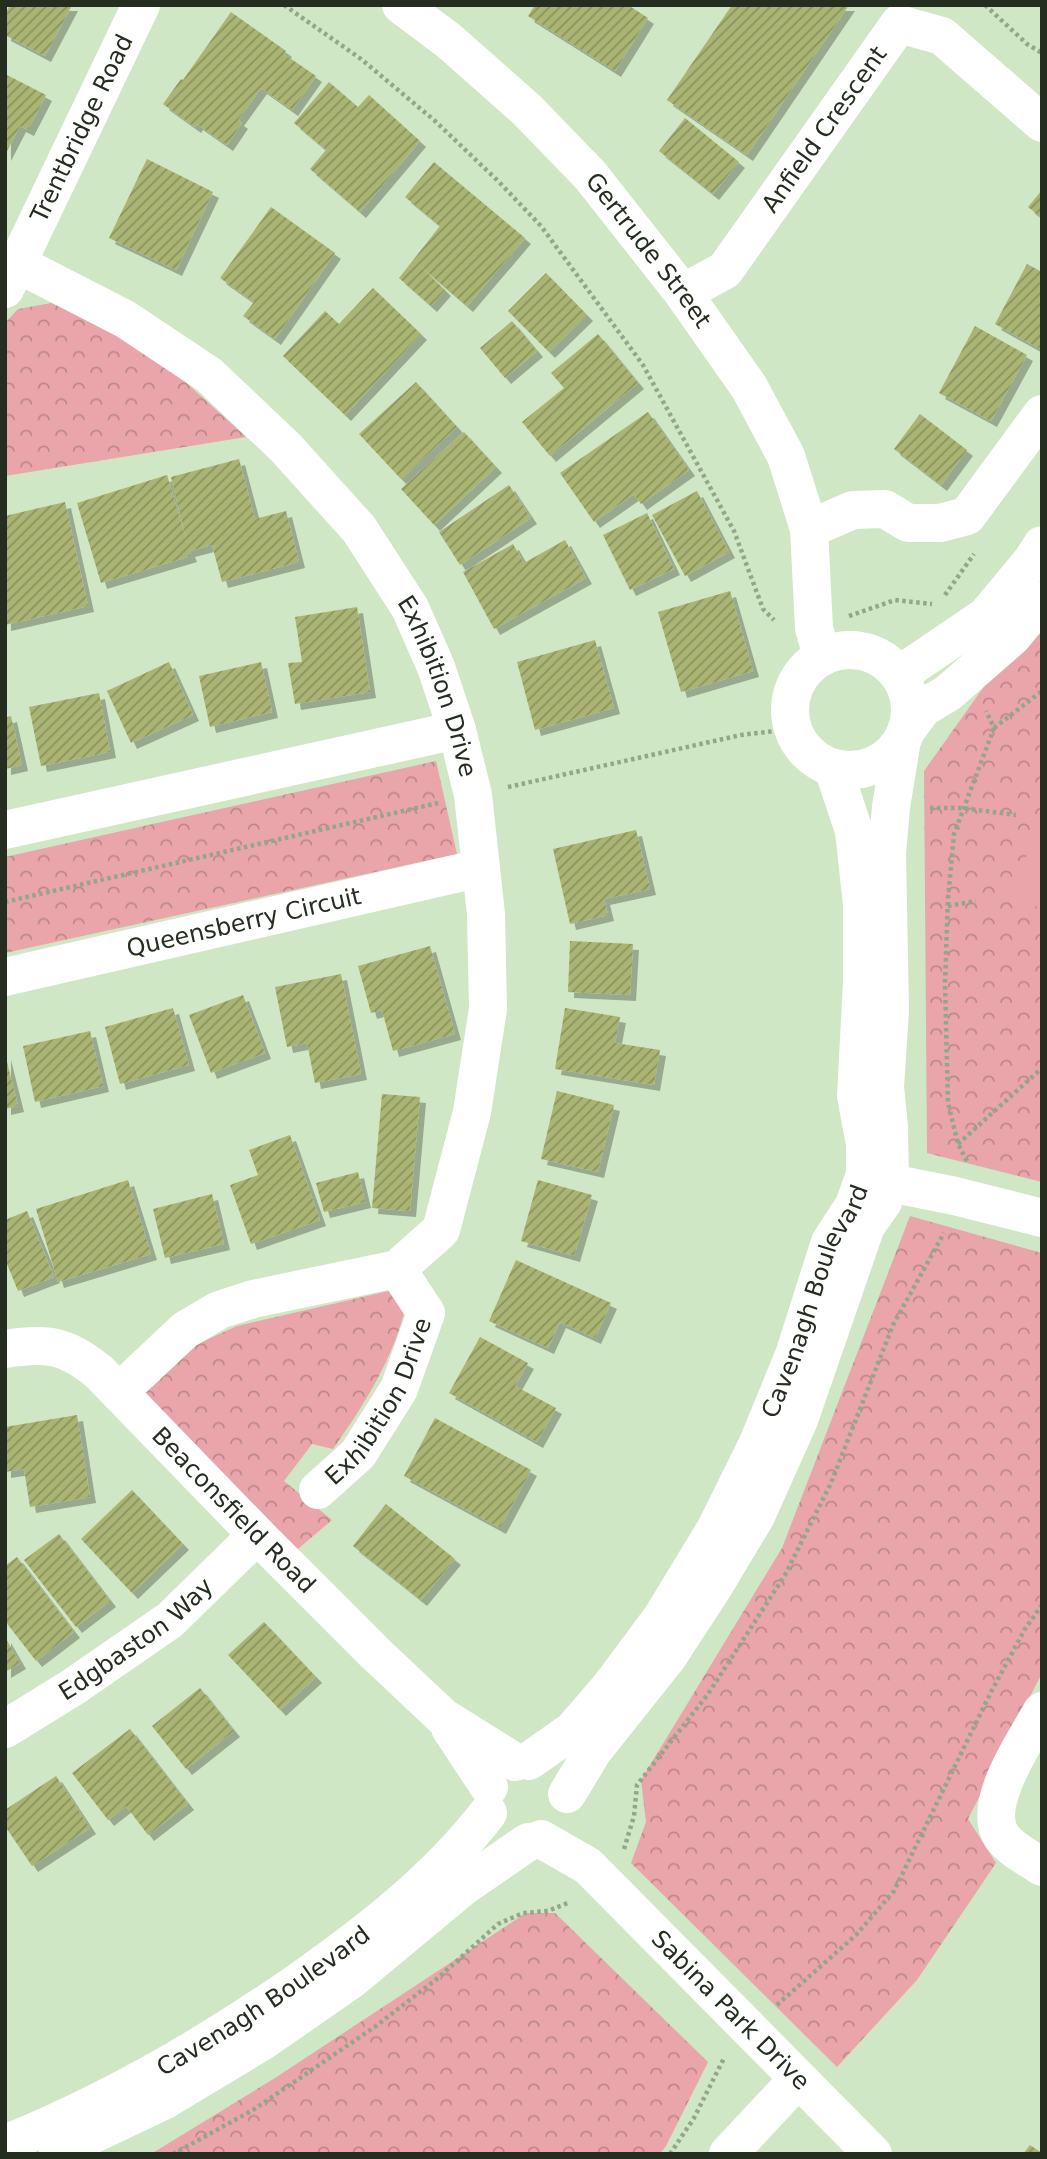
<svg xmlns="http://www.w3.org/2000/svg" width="1047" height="2159" viewBox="0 0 1047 2159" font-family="'DejaVu Sans',sans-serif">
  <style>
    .park { fill: url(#park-crowns) }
    .garden { fill: #e9a5a9 }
    .building { fill: url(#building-hatch); filter: url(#shadow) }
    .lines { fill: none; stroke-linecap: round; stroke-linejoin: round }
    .path { stroke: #93a68b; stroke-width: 4.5; stroke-dasharray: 3.5 3.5; stroke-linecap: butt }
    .street { stroke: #fff; stroke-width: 38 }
    .labels { text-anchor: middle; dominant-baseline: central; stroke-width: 7; stroke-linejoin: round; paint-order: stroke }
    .street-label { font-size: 24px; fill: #242d20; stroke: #dcf4d1 }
  </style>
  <defs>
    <pattern id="park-crowns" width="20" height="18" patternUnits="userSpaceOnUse" patternTransform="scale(1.75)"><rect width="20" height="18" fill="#e9a5a9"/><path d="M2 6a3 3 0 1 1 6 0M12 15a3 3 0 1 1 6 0" fill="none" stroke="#bd8789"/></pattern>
    <pattern id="building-hatch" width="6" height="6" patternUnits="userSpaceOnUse" patternTransform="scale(1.75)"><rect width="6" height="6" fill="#aab473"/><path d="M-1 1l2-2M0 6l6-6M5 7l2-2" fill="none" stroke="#8a935e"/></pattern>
    <filter id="shadow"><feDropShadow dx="6" dy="6" stdDeviation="0" flood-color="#0004"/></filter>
  </defs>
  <rect width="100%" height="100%" fill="#cfe7c4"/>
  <g class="park">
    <polygon points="51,303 97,320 181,378 246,437 5,476 5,323 18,309"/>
    <polygon points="1042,615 1042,1182 927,1153 924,771 995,671"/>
    <polygon points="436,761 457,854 5,953 5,857"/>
    <polygon points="910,1216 1042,1253 1042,1673 968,1819 996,1863 917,1980 837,2067 631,1863 646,1822 641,1780 782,1548"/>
    <path d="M393,1290L406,1305C394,1358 364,1405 333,1449L312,1444L284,1481L332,1520L292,1554L143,1390L191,1347L237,1326Z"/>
    <polygon points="526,1913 555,1913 708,2062 666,2146 660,2154 151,2154 275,2078"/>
  </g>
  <polygon class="garden" points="1042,833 1042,910 1006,886"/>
  <g class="building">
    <polygon points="10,5 72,5 45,56 5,35 5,14"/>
    <polygon points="535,5 628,5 648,18 615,71 528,16"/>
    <polygon points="732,5 849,5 747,155 667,100"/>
    <polygon points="231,12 286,51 284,54 316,76 292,110 261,88 238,120 242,123 227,145 197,124 195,127 163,104 181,79 183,80"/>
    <polygon points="5,74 46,95 28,130 20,126 5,155"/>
    <polygon points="329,82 358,107 369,95 420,141 360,212 310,169 326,150 294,123"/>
    <polygon points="685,118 739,162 713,194 659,151"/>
    <polygon points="147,159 213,192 176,270 109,238"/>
    <polygon points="434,162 525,238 467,306 418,264 445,290 431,306 399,278 440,226 405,197"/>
    <polygon points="1042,190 1042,218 1028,207"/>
    <polygon points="271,207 335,253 275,339 243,316 254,302 220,278"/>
    <polygon points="1027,264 1042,272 1042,350 995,324"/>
    <polygon points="546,273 587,315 549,352 508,311"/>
    <polygon points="373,288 421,334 345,415 283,356 325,311 339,324"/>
    <polygon points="512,321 537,351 505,378 480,348"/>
    <polygon points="975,326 1027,355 991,421 939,393"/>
    <polygon points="598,334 638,383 550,456 522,422 564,388 551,373"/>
    <polygon points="416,382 457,427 401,479 359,434"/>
    <polygon points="648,412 689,470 641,504 634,494 594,522 560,473"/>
    <polygon points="920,414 967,450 941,485 894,449"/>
    <polygon points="464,432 496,467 434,525 401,489"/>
    <polygon points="239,459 255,519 286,511 299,562 222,582 212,545 189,551 191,556 101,583 77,503 167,475 187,542 171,477"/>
    <polygon points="509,485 531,518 460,565 439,532"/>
    <polygon points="697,491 729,552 685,576 652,515"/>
    <polygon points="65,502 88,606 5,625 5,516"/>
    <polygon points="647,513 674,569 630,590 603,535"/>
    <polygon points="565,540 586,578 494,629 463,572 513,544 524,563"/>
    <polygon points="730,591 753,671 681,692 658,612"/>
    <polygon points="357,607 370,692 295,704 288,663 302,662 295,617"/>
    <polygon points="595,640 614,708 535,730 517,662"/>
    <polygon points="169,662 193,715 131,743 107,691"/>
    <polygon points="261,662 272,712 210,727 199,676"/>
    <polygon points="99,693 110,752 41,766 29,707"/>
    <polygon points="11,716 22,765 5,769 5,718"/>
    <polygon points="636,830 650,889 604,899 608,915 570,924 553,849"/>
    <polygon points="570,941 633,944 630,995 568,992"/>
    <polygon points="430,946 455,1034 393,1051 382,1010 371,1013 358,966"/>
    <polygon points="341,974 361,1074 315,1083 307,1043 287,1047 275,987"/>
    <polygon points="243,995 265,1053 211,1073 189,1015"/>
    <polygon points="173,1008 189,1065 120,1084 105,1027"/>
    <polygon points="565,1008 620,1017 615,1043 660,1050 654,1085 555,1069"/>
    <polygon points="90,1031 103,1086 35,1102 23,1046"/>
    <polygon points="5,1054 18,1106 5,1109"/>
    <polygon points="557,1091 614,1105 598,1172 541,1159"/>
    <polygon points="382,1094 420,1097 410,1211 372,1208"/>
    <polygon points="290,1135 320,1220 251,1244 230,1185 258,1175 249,1150"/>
    <polygon points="358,1172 365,1202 324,1212 316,1183"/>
    <polygon points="128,1180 151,1254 58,1282 36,1209"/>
    <polygon points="538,1180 592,1195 574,1256 521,1241"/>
    <polygon points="212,1194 224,1244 165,1258 153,1209"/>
    <polygon points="27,1211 54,1277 18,1291 5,1259 5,1220"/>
    <polygon points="516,1260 611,1303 595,1338 560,1322 548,1348 489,1321"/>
    <polygon points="480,1337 528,1363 515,1386 556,1408 537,1442 449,1393"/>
    <polygon points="77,1415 90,1497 30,1507 24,1469 5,1472 5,1427"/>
    <polygon points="435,1418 531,1470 500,1528 404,1476"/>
    <polygon points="132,1490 183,1544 132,1593 81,1539"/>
    <polygon points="386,1504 455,1559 421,1600 353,1546"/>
    <polygon points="59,1534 110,1601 76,1627 24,1560"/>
    <polygon points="17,1557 74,1632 36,1661 5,1621 5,1566"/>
    <polygon points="264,1622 316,1677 280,1710 228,1655"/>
    <polygon points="5,1637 20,1663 5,1672"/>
    <polygon points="200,1688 234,1731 186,1769 152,1726"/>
    <polygon points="130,1729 188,1804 148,1835 126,1806 108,1820 72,1773"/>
    <polygon points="56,1776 90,1828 32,1866 5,1826 5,1810"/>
    <polygon points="1030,2145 1042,2153 1042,2154 1023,2154"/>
  </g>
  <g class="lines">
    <g class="path">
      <polyline points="284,5 361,59 434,120 498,181 541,226 643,365 734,531 763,609 774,620"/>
      <polyline points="985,5 1027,44 1042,53"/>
      <polyline points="945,595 974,554"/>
      <polyline points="849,616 895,600 932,604"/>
      <polyline points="994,728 1042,691"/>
      <polyline points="508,787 741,735 792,729"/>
      <polyline points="930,808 962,808 1016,815"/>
      <polyline points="5,902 438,803"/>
      <polyline points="948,906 976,901"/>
      <polyline points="958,1144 1042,1068"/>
      <polyline points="967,1161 958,1144 948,1103 945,983 948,898 954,834 994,728 986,711"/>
      <polyline points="624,1849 634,1816 637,1785 708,1694 785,1575 831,1483 893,1325 944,1233"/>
      <polyline points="777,2005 856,1935 894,1891 991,1692 1025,1629 1042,1605"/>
      <polyline points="173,2154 253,2110 376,2026 438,1978 498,1924 523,1913 548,1911 570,1902"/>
      <polyline points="670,2154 694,2118 724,2058"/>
    </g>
    <g class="street">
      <path id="s1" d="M401,5L449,41L527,110L590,175L683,293L749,387L786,456L809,529L814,628L822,657"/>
      <path id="s2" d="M16,263L125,319L209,375L286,448L359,529L410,608L436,667L457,730L473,795L486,914L488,1009L472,1112L441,1230L397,1269L253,1299L219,1310L185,1330L119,1392"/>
      <path id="s3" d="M5,289L141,5"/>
      <path id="s4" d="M683,293L725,270L899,24L942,36L1042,123"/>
      <polyline points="809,529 853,510 885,509 908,523 940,523 967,516 1042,414"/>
      <circle cx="850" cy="710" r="60"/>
      <polyline points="899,675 986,616 1031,562 1042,545"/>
      <polyline points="906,731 923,708 948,693 1012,637 1042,601"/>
      <polyline points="5,830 457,730"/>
      <path id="s5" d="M5,977L481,868"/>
      <polyline points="867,1175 890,1183 955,1196 1042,1218"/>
      <path id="s6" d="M5,1349C47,1342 66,1345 99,1372L257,1535L375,1653L443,1717L515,1762"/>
      <path id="s7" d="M318,1490L358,1454L399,1389L426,1313L397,1269"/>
      <path d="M1042,1711C1026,1740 980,1805 1002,1837C1012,1850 1029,1858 1042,1867"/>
      <polyline points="450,1728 489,1787"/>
      <path id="s8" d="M5,1729L73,1687L170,1620L257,1535"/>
      <path id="s9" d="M529,1761L573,1730L610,1687L662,1617L716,1528L758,1443L794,1355L830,1242L854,1205L865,1174V1144L856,1096L862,982V905L854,831L833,768"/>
      <polyline points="567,1794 593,1751 667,1658 714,1586 756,1516 799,1420 866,1226 883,1202 890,1183 889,1127 885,1087 890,1010 887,853 891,807 902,740"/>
      <path id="s10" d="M541,1839L588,1866L873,2154"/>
      <path id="s11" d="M5,2144C109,2102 206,2046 298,1982C368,1933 436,1880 488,1813"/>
      <polyline points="58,2151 165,2100 263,2041 351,1980 463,1887 528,1842"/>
      <polyline points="728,2154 798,2079"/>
    </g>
  </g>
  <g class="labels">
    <g class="street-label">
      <text stroke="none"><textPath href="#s3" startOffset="178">Trentbridge Road</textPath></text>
      <text stroke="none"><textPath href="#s4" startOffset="220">Anfield Crescent</textPath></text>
      <text stroke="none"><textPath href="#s1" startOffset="350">Gertrude Street</textPath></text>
      <text stroke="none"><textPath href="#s2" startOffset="616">Exhibition Drive</textPath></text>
      <text stroke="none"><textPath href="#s5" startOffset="245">Queensberry Circuit</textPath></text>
      <text stroke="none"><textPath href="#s9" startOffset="550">Cavenagh Boulevard</textPath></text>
      <text stroke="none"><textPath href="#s7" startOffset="110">Exhibition Drive</textPath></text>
      <text stroke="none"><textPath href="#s6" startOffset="294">Beaconsfield Road</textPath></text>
      <text stroke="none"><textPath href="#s8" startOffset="159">Edgbaston Way</textPath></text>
      <text stroke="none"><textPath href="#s11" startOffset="296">Cavenagh Boulevard</textPath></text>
      <text stroke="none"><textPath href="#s10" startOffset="257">Sabina Park Drive</textPath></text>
    </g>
  </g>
  <rect width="1047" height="2159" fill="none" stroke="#242d20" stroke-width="14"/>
</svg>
